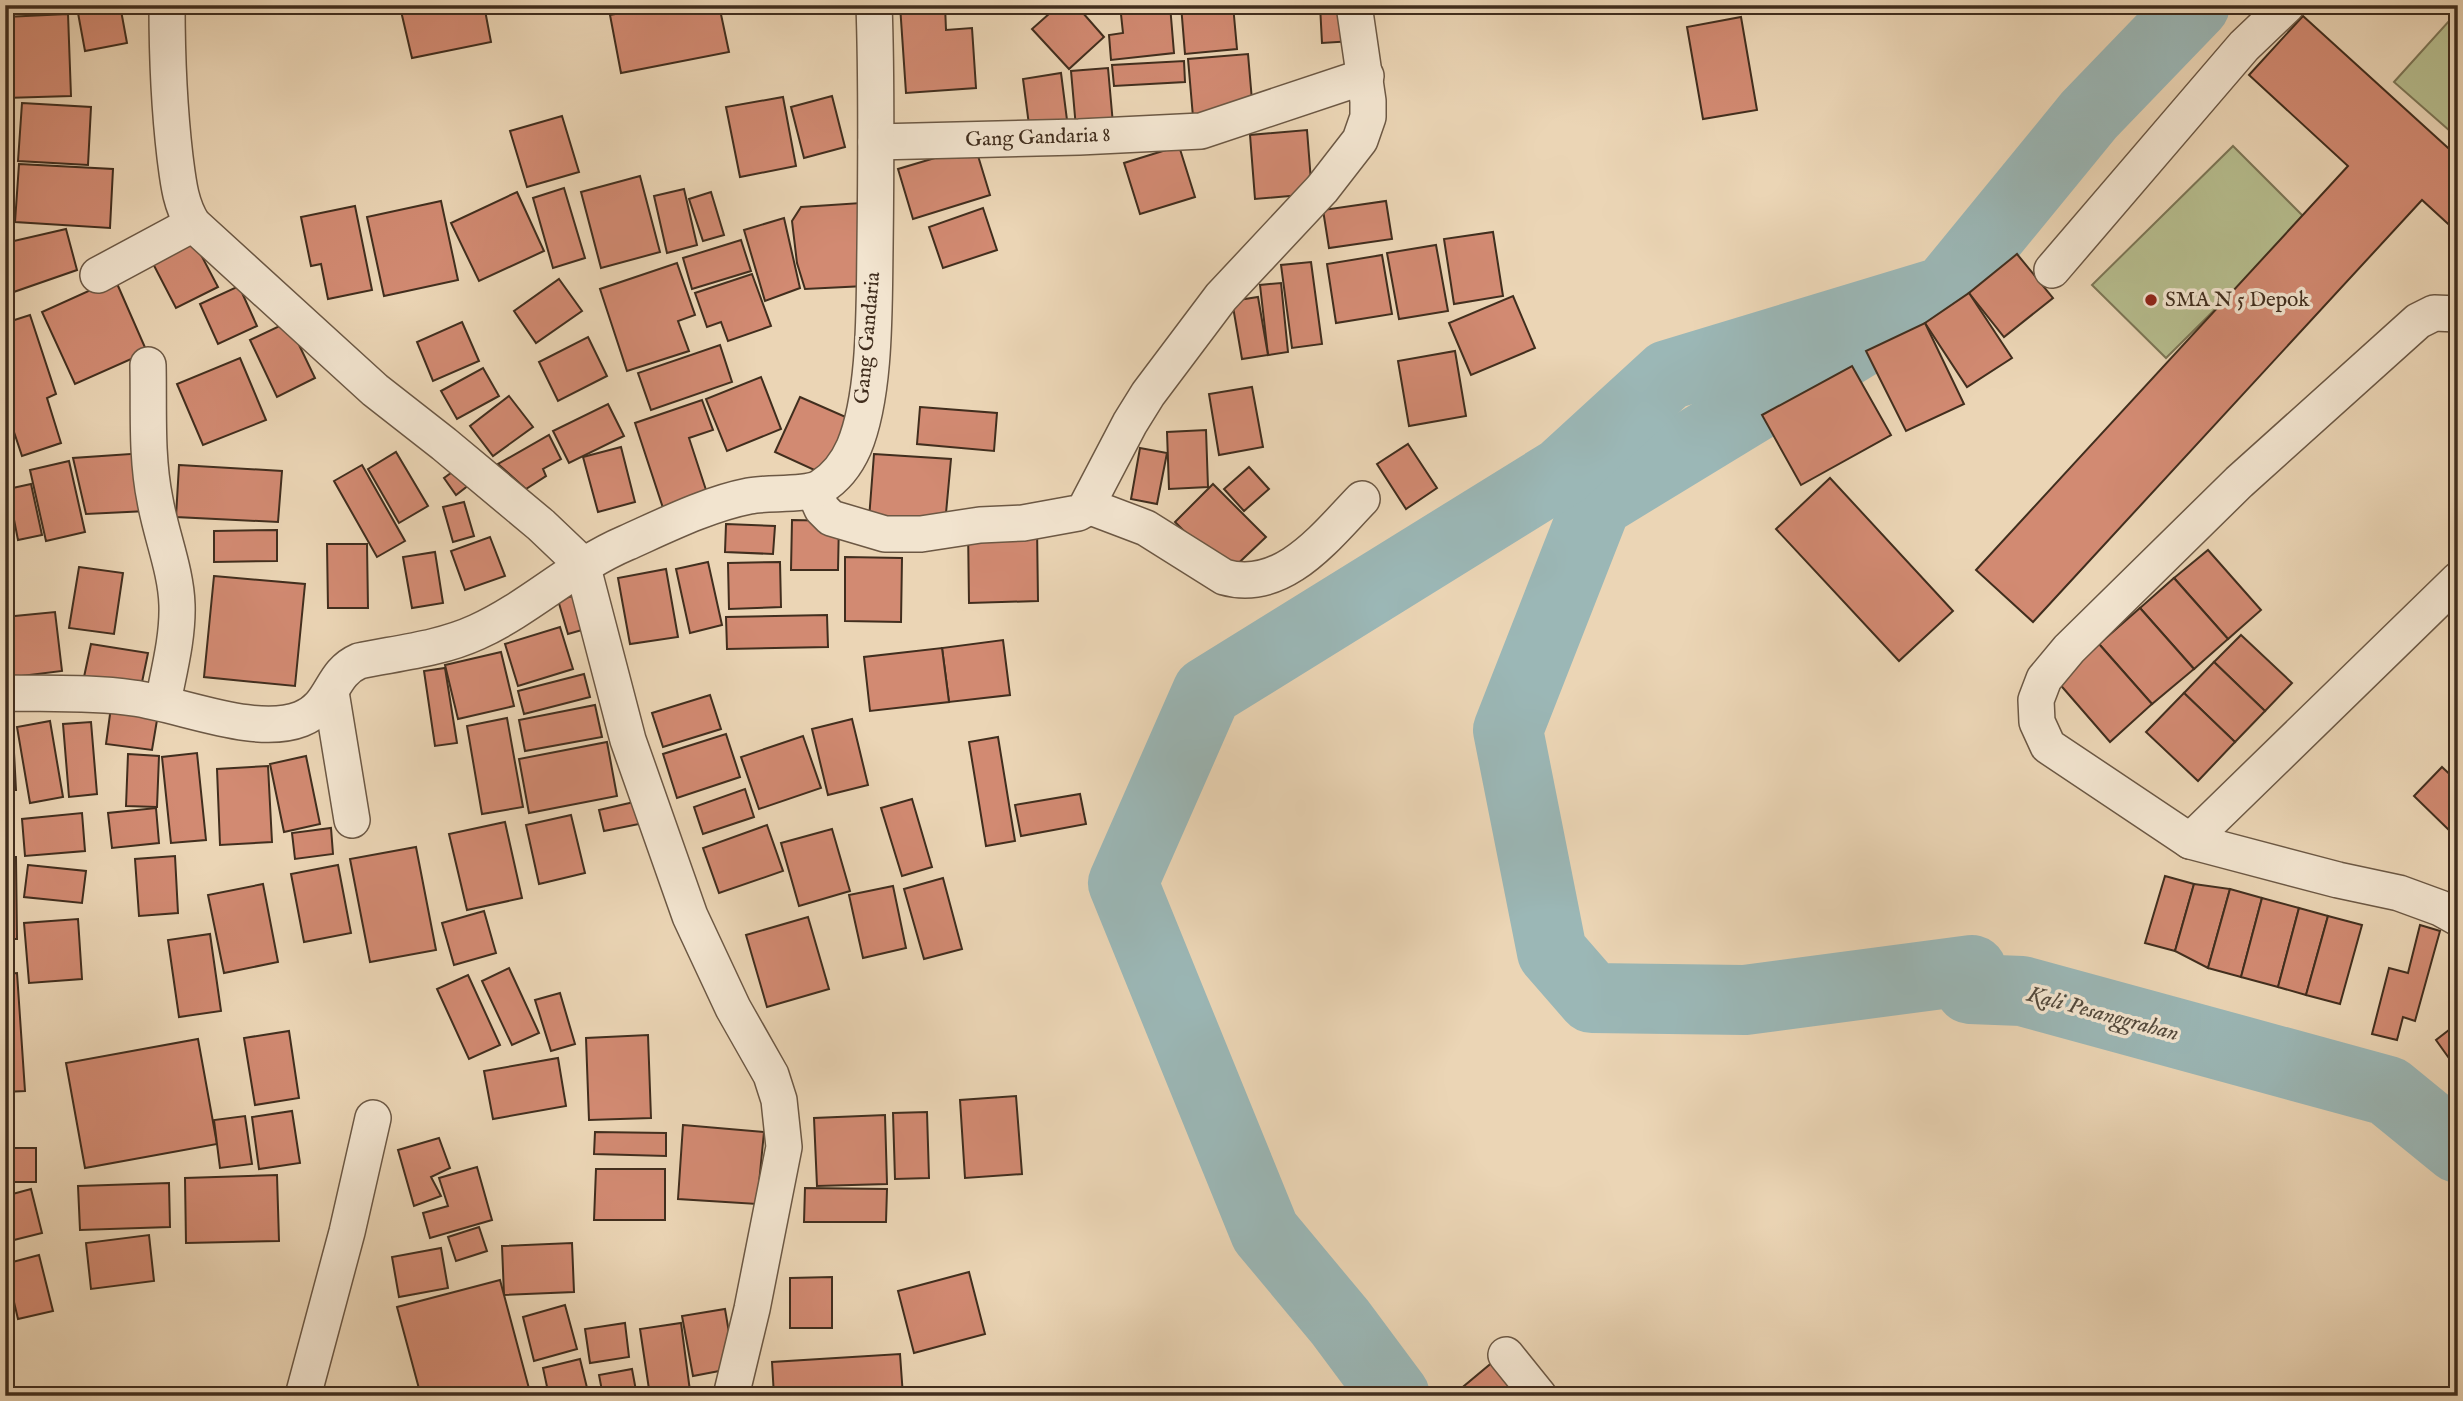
<svg xmlns="http://www.w3.org/2000/svg" width="2463" height="1401" viewBox="0 0 2463 1401" font-family="'IM FELL English',serif">
  <style>
    .green { fill: #b6bd8e; stroke: #7c7656; stroke-width: 2 }
    .lines { fill: none; stroke-linecap: round; stroke-linejoin: round }
    .river { stroke: #9bb7b6; stroke-width: 70 }
    .building { fill: #d28a72; stroke: #412e1e; stroke-width: 2 }
    .street-casing { stroke: #6c5844; stroke-width: 38 }
    .street { stroke: #f2e4cf; stroke-width: 35 }
    .poi-dot { fill: #8f2418; stroke: #f2e4cf; stroke-width: 2.5 }
    .labels { text-anchor: middle; dominant-baseline: central; stroke-width: 7; stroke-linejoin: round; paint-order: stroke }
    .street-label { font-size: 21px; fill: #412e1e; stroke: #f2e4cf }
    .poi-label { font-size: 21px; fill: #412e1e; stroke: #f2e4cf; text-anchor: start }
    .water-label { font-size: 23px; font-style: italic; fill: #53493c; stroke: #f2e4cf }
  </style>
  <rect width="100%" height="100%" fill="#ebd5b5"/>
  <filter id="stains"><feTurbulence type="fractalNoise" baseFrequency=".00286" numOctaves="4"/><feColorMatrix values="0 0 0 0 .2 0 0 0 0 .09 0 0 0 0 .02 0 0 0 .5 -.17"/></filter>
  <radialGradient id="worn" r=".72"><stop offset=".6" stop-color="#630" stop-opacity="0"/><stop offset="1" stop-color="#630" stop-opacity=".3"/></radialGradient>
  <g class="green">
    <polygon points="2458,11 2458,138 2394,82"/>
    <polygon points="2233,146 2306,219 2166,358 2092,285"/>
  </g>
  <g class="lines">
    <g class="river">
      <polyline points="1858,344 1597,503 1508,730 1552,952 1592,998 1745,1000 1972,970 1970,989 2022,991 2388,1091 2458,1148"/>
      <polyline points="1395,1396 1340,1322 1265,1232 1123,883 1207,692 1562,472 1668,375 1945,291 2089,115 2195,5"/>
    </g>
  </g>
  <g class="building">
    <polygon points="120,5 127,43 85,51 78,13"/>
    <polygon points="416,5 484,5 491,42 412,58 401,11"/>
    <polygon points="662,5 719,5 729,52 621,73 610,15"/>
    <polygon points="900,5 945,5 946,30 972,28 976,88 906,93"/>
    <polygon points="1059,5 1076,5 1104,37 1069,69 1032,29"/>
    <polygon points="1120,5 1170,5 1174,53 1111,60 1109,35 1123,33"/>
    <polygon points="1181,5 1233,5 1237,49 1185,54"/>
    <polygon points="1320,5 1351,5 1353,41 1322,43"/>
    <polygon points="68,14 71,96 5,98 5,17"/>
    <polygon points="2303,16 2458,157 2458,233 2422,200 2033,622 1976,570 2348,166 2249,75"/>
    <polygon points="1741,17 1757,110 1703,119 1687,27"/>
    <polygon points="1248,54 1253,112 1193,117 1188,59"/>
    <polygon points="1184,61 1185,82 1114,86 1112,65"/>
    <polygon points="1108,68 1113,124 1076,128 1071,71"/>
    <polygon points="1061,73 1067,120 1029,125 1023,79"/>
    <polygon points="832,96 845,147 804,158 791,107"/>
    <polygon points="783,97 796,166 740,177 726,107"/>
    <polygon points="22,103 91,107 88,165 18,161"/>
    <polygon points="562,116 579,172 527,187 510,131"/>
    <polygon points="1307,130 1312,194 1255,199 1250,135"/>
    <polygon points="975,146 990,195 913,219 898,169"/>
    <polygon points="1179,146 1195,197 1140,214 1124,163"/>
    <polygon points="19,164 113,169 110,228 15,222"/>
    <polygon points="640,176 660,252 601,268 581,192"/>
    <polygon points="564,188 585,258 553,268 533,198"/>
    <polygon points="684,189 697,245 667,253 654,196"/>
    <polygon points="517,192 544,251 479,281 451,223"/>
    <polygon points="711,192 724,235 703,241 689,199"/>
    <polygon points="441,201 458,280 384,296 367,217"/>
    <polygon points="1386,201 1392,239 1329,248 1323,210"/>
    <polygon points="861,203 865,286 805,289 797,263 792,221 801,207"/>
    <polygon points="355,206 372,290 328,299 321,264 311,266 301,217"/>
    <polygon points="983,208 997,250 943,268 929,227"/>
    <polygon points="784,218 800,288 765,301 744,230"/>
    <polygon points="66,229 77,270 5,295 5,243"/>
    <polygon points="189,232 218,287 176,308 148,254"/>
    <polygon points="1493,232 1503,296 1454,304 1444,239"/>
    <polygon points="741,240 751,271 692,289 683,258"/>
    <polygon points="1436,245 1448,311 1399,319 1387,253"/>
    <polygon points="2017,254 2053,298 2004,337 1969,293"/>
    <polygon points="1382,255 1392,314 1336,323 1327,264"/>
    <polygon points="1311,262 1322,344 1292,348 1281,265"/>
    <polygon points="677,263 695,315 678,321 689,351 627,371 600,289"/>
    <polygon points="752,274 771,326 728,341 721,322 707,327 695,293"/>
    <polygon points="115,279 147,352 75,384 42,312"/>
    <polygon points="559,279 582,311 536,343 514,311"/>
    <polygon points="1281,283 1288,352 1268,355 1260,285"/>
    <polygon points="239,286 257,326 218,344 200,304"/>
    <polygon points="1969,293 2012,358 1967,387 1925,323"/>
    <polygon points="1513,296 1535,348 1471,375 1449,323"/>
    <polygon points="1258,297 1268,355 1242,359 1232,301"/>
    <polygon points="30,315 56,394 47,398 61,443 22,456 5,405 5,323"/>
    <polygon points="288,322 315,378 277,397 250,340"/>
    <polygon points="462,322 479,361 433,381 417,342"/>
    <polygon points="1925,323 1964,404 1906,431 1866,351"/>
    <polygon points="588,337 607,376 558,401 539,362"/>
    <polygon points="720,345 732,382 651,410 638,373"/>
    <polygon points="1455,351 1466,416 1409,426 1398,361"/>
    <polygon points="240,358 266,420 203,445 177,384"/>
    <polygon points="1852,366 1891,435 1801,485 1762,415"/>
    <polygon points="483,368 499,396 457,419 441,391"/>
    <polygon points="761,377 781,429 727,451 706,399"/>
    <polygon points="1252,387 1263,447 1219,455 1209,394"/>
    <polygon points="509,396 533,427 493,456 470,426"/>
    <polygon points="800,397 848,418 823,474 775,452"/>
    <polygon points="702,400 713,430 689,438 708,496 664,511 635,423"/>
    <polygon points="608,404 624,436 569,463 553,431"/>
    <polygon points="920,407 997,413 994,451 917,444"/>
    <polygon points="1206,430 1208,487 1169,489 1167,432"/>
    <polygon points="549,435 561,459 543,469 546,476 526,489 498,464"/>
    <polygon points="1408,444 1437,488 1406,509 1377,464"/>
    <polygon points="621,447 635,502 598,512 583,457"/>
    <polygon points="1140,448 1167,453 1157,504 1131,499"/>
    <polygon points="396,452 428,506 399,523 368,469"/>
    <polygon points="145,453 147,511 86,514 73,458"/>
    <polygon points="874,454 951,459 945,524 869,519"/>
    <polygon points="69,461 85,532 46,541 30,470"/>
    <polygon points="179,465 282,471 278,522 176,517"/>
    <polygon points="362,465 405,541 377,557 334,481"/>
    <polygon points="462,465 474,481 456,495 444,478"/>
    <polygon points="1249,467 1269,489 1244,511 1224,489"/>
    <polygon points="1830,478 1953,611 1899,661 1776,529"/>
    <polygon points="31,484 42,535 18,540 8,489"/>
    <polygon points="1213,484 1266,537 1227,574 1175,522"/>
    <polygon points="464,502 474,536 453,542 443,507"/>
    <polygon points="792,520 839,521 838,570 791,570"/>
    <polygon points="726,524 775,526 773,554 725,552"/>
    <polygon points="1037,526 1038,601 969,603 968,527"/>
    <polygon points="277,530 277,561 214,562 214,531"/>
    <polygon points="490,537 505,576 465,590 451,551"/>
    <polygon points="327,544 367,544 368,608 328,608"/>
    <polygon points="2208,550 2261,610 2228,639 2174,578"/>
    <polygon points="435,552 443,603 412,608 403,557"/>
    <polygon points="845,557 902,558 901,622 845,621"/>
    <polygon points="708,562 722,625 690,633 676,569"/>
    <polygon points="780,562 781,607 729,609 728,563"/>
    <polygon points="79,567 123,573 114,634 69,628"/>
    <polygon points="666,569 678,637 630,644 618,578"/>
    <polygon points="214,576 305,584 295,686 204,677"/>
    <polygon points="2174,578 2228,639 2194,669 2140,608"/>
    <polygon points="587,592 596,626 568,634 558,600"/>
    <polygon points="2140,608 2194,669 2152,704 2099,644"/>
    <polygon points="55,612 62,671 5,678 5,617"/>
    <polygon points="827,615 828,647 727,649 726,617"/>
    <polygon points="560,627 573,669 518,686 505,644"/>
    <polygon points="2241,635 2292,683 2265,711 2214,662"/>
    <polygon points="1003,640 1010,695 949,702 942,648"/>
    <polygon points="91,644 148,653 141,687 84,677"/>
    <polygon points="2099,644 2152,704 2110,742 2057,681"/>
    <polygon points="942,648 949,702 870,711 864,657"/>
    <polygon points="501,652 514,706 458,719 445,665"/>
    <polygon points="2214,662 2265,711 2235,742 2184,693"/>
    <polygon points="445,668 457,743 435,746 424,671"/>
    <polygon points="584,674 590,697 524,714 518,691"/>
    <polygon points="2184,693 2235,742 2198,781 2146,732"/>
    <polygon points="710,695 721,729 663,747 652,713"/>
    <polygon points="595,705 602,737 525,751 519,720"/>
    <polygon points="111,707 158,714 152,750 106,744"/>
    <polygon points="507,718 523,807 482,814 467,726"/>
    <polygon points="852,719 868,785 828,795 812,729"/>
    <polygon points="50,721 63,797 30,803 17,727"/>
    <polygon points="91,722 97,794 69,797 63,724"/>
    <polygon points="13,734 16,790 5,790 5,735"/>
    <polygon points="726,734 740,777 677,798 663,754"/>
    <polygon points="803,736 821,788 759,809 741,757"/>
    <polygon points="998,737 1015,841 986,846 969,742"/>
    <polygon points="607,742 617,796 529,813 519,759"/>
    <polygon points="197,753 206,840 171,843 162,757"/>
    <polygon points="128,754 159,756 157,807 126,806"/>
    <polygon points="306,756 320,824 284,832 270,764"/>
    <polygon points="268,766 272,842 220,845 217,769"/>
    <polygon points="2442,767 2458,782 2458,834 2455,836 2414,796"/>
    <polygon points="745,789 754,817 703,834 694,807"/>
    <polygon points="1080,794 1086,824 1021,836 1015,805"/>
    <polygon points="912,799 932,867 902,876 881,808"/>
    <polygon points="634,802 639,824 604,831 599,810"/>
    <polygon points="156,808 159,843 112,848 108,813"/>
    <polygon points="82,813 85,851 25,856 22,819"/>
    <polygon points="571,815 585,873 539,884 526,825"/>
    <polygon points="505,822 522,898 467,910 449,834"/>
    <polygon points="767,825 783,871 719,893 703,848"/>
    <polygon points="331,828 333,854 295,859 292,833"/>
    <polygon points="832,829 850,891 799,906 781,843"/>
    <polygon points="416,847 436,950 370,962 350,859"/>
    <polygon points="175,856 178,913 139,916 135,859"/>
    <polygon points="5,857 16,857 17,939 5,939"/>
    <polygon points="28,865 86,871 82,903 24,897"/>
    <polygon points="338,865 351,933 304,942 291,874"/>
    <polygon points="2165,876 2194,884 2175,951 2145,943"/>
    <polygon points="943,878 962,949 924,959 904,889"/>
    <polygon points="263,884 278,962 224,973 208,895"/>
    <polygon points="2194,884 2230,889 2208,968 2175,951"/>
    <polygon points="893,886 906,948 863,958 849,895"/>
    <polygon points="2230,889 2262,898 2241,977 2208,968"/>
    <polygon points="2262,898 2299,908 2278,987 2241,977"/>
    <polygon points="2299,908 2328,916 2306,995 2278,987"/>
    <polygon points="484,911 496,953 454,965 442,923"/>
    <polygon points="2328,916 2362,925 2340,1004 2306,995"/>
    <polygon points="808,917 829,989 767,1007 746,935"/>
    <polygon points="78,919 82,979 29,983 24,923"/>
    <polygon points="2420,925 2440,931 2415,1021 2403,1017 2397,1040 2372,1034 2389,968 2408,973"/>
    <polygon points="210,934 221,1011 179,1017 168,940"/>
    <polygon points="509,968 539,1033 512,1045 482,981"/>
    <polygon points="17,973 25,1091 5,1092 5,974"/>
    <polygon points="468,975 500,1045 469,1059 437,989"/>
    <polygon points="560,993 575,1044 551,1051 535,1000"/>
    <polygon points="2458,1023 2458,1067 2456,1068 2436,1040"/>
    <polygon points="289,1031 299,1098 255,1105 244,1038"/>
    <polygon points="648,1035 651,1118 589,1120 586,1038"/>
    <polygon points="198,1039 217,1144 85,1168 66,1063"/>
    <polygon points="558,1058 566,1106 493,1119 484,1071"/>
    <polygon points="1016,1096 1022,1174 965,1178 960,1100"/>
    <polygon points="292,1111 300,1163 259,1169 252,1117"/>
    <polygon points="927,1112 929,1178 895,1179 893,1113"/>
    <polygon points="885,1115 887,1184 817,1186 814,1118"/>
    <polygon points="245,1116 252,1164 220,1168 214,1120"/>
    <polygon points="683,1125 764,1132 757,1204 678,1199"/>
    <polygon points="595,1132 666,1133 666,1156 594,1154"/>
    <polygon points="439,1138 450,1168 431,1177 441,1196 414,1206 398,1150"/>
    <rect x="5" y="1148" width="31" height="34"/>
    <polygon points="477,1167 492,1220 430,1238 423,1213 448,1206 439,1178"/>
    <polygon points="596,1169 665,1169 665,1220 594,1220"/>
    <polygon points="277,1175 279,1241 186,1243 185,1178"/>
    <polygon points="169,1183 170,1227 80,1230 78,1186"/>
    <polygon points="805,1188 887,1189 886,1222 804,1222"/>
    <polygon points="31,1189 42,1233 6,1242 5,1196"/>
    <polygon points="479,1227 487,1251 456,1261 448,1237"/>
    <polygon points="149,1235 154,1281 91,1289 86,1243"/>
    <polygon points="572,1243 574,1292 504,1295 502,1246"/>
    <polygon points="441,1248 448,1288 399,1297 392,1257"/>
    <polygon points="39,1255 53,1311 18,1319 5,1264"/>
    <polygon points="969,1272 985,1334 914,1353 898,1291"/>
    <polygon points="832,1277 832,1328 790,1328 790,1278"/>
    <polygon points="500,1280 531,1396 421,1396 397,1307"/>
    <polygon points="565,1305 577,1349 534,1361 523,1317"/>
    <polygon points="725,1309 735,1368 693,1376 682,1316"/>
    <polygon points="625,1323 629,1357 590,1363 585,1329"/>
    <polygon points="681,1323 690,1391 650,1396 640,1329"/>
    <polygon points="900,1354 903,1396 774,1396 772,1362"/>
    <polygon points="580,1359 589,1396 549,1396 543,1368"/>
    <polygon points="1494,1361 1518,1389 1510,1396 1452,1396"/>
    <polygon points="632,1369 637,1396 603,1396 599,1375"/>
  </g>
  <g class="lines">
    <g class="street-casing">
      <g id="street">
        <path d="M167,5C167,56 169,106 175,157C178,180 180,204 193,224L375,390L444,444L541,525L582,564L628,740L690,916L733,1008L771,1075L779,1100L784,1147L752,1309L731,1396"/>
        <polyline points="876,142 1079,137 1201,131 1366,76"/>
        <polyline points="2052,270 2244,46 2287,5"/>
        <polyline points="98,275 193,224"/>
        <polyline points="2458,314 2434,313 2418,321 2239,482 2069,649 2044,679 2036,700 2037,722 2048,746 2190,841 2338,880 2399,893 2440,908 2458,918"/>
        <path d="M148,365C149,409 146,456 155,500C161,535 176,570 177,605C178,637 169,671 163,702"/>
        <polyline points="814,491 822,509 831,518 885,534 921,534 980,525 1023,523 1078,513 1085,509 1130,423 1148,394 1221,297 1322,189 1360,140 1368,117 1368,101 1354,5"/>
        <path d="M1088,506L1146,528L1224,577C1283,594 1326,536 1362,499"/>
        <polyline points="331,692 352,820"/>
        <path d="M5,693C48,694 91,692 133,698C181,704 255,737 301,719C334,706 329,674 359,661C398,653 440,649 477,632C530,608 572,566 626,543C664,526 708,504 749,496C768,492 807,496 821,487C837,477 847,463 854,447C876,394 874,306 875,248C876,167 877,86 874,5"/>
        <polyline points="2190,841 2458,580"/>
        <polyline points="1506,1355 1539,1396"/>
        <polyline points="303,1396 347,1232 373,1118"/>
      </g>
    </g>
    <use href="#street" class="street"/>
  </g>
  <circle class="poi-dot" cx="2151" cy="300" r="7"/>
  <g class="labels">
    <g class="street-label">
      <text transform="translate(1038 138) rotate(-2)">Gang Gandaria 8</text>
      <text transform="translate(868 338) rotate(-85)">Gang Gandaria</text>
    </g>
    <g class="poi-label">
      <text x="2165" y="300">SMA N 5 Depok</text>
    </g>
    <g class="water-label">
      <text transform="translate(2103 1014) rotate(15)">Kali Pesanggrahan</text>
    </g>
  </g>
  <rect width="2463" height="1401" fill="none" stroke="#ebd5b5" stroke-width="28"/>
  <rect x="7" y="7" width="2449" height="1387" fill="none" stroke="#412e1e" stroke-width="3.5"/>
  <rect x="14" y="14" width="2435" height="1373" fill="none" stroke="#412e1e" stroke-width="2"/>
  <rect width="100%" height="100%" filter="url(#stains)"/>
  <rect width="100%" height="100%" fill="url(#worn)"/>
</svg>
